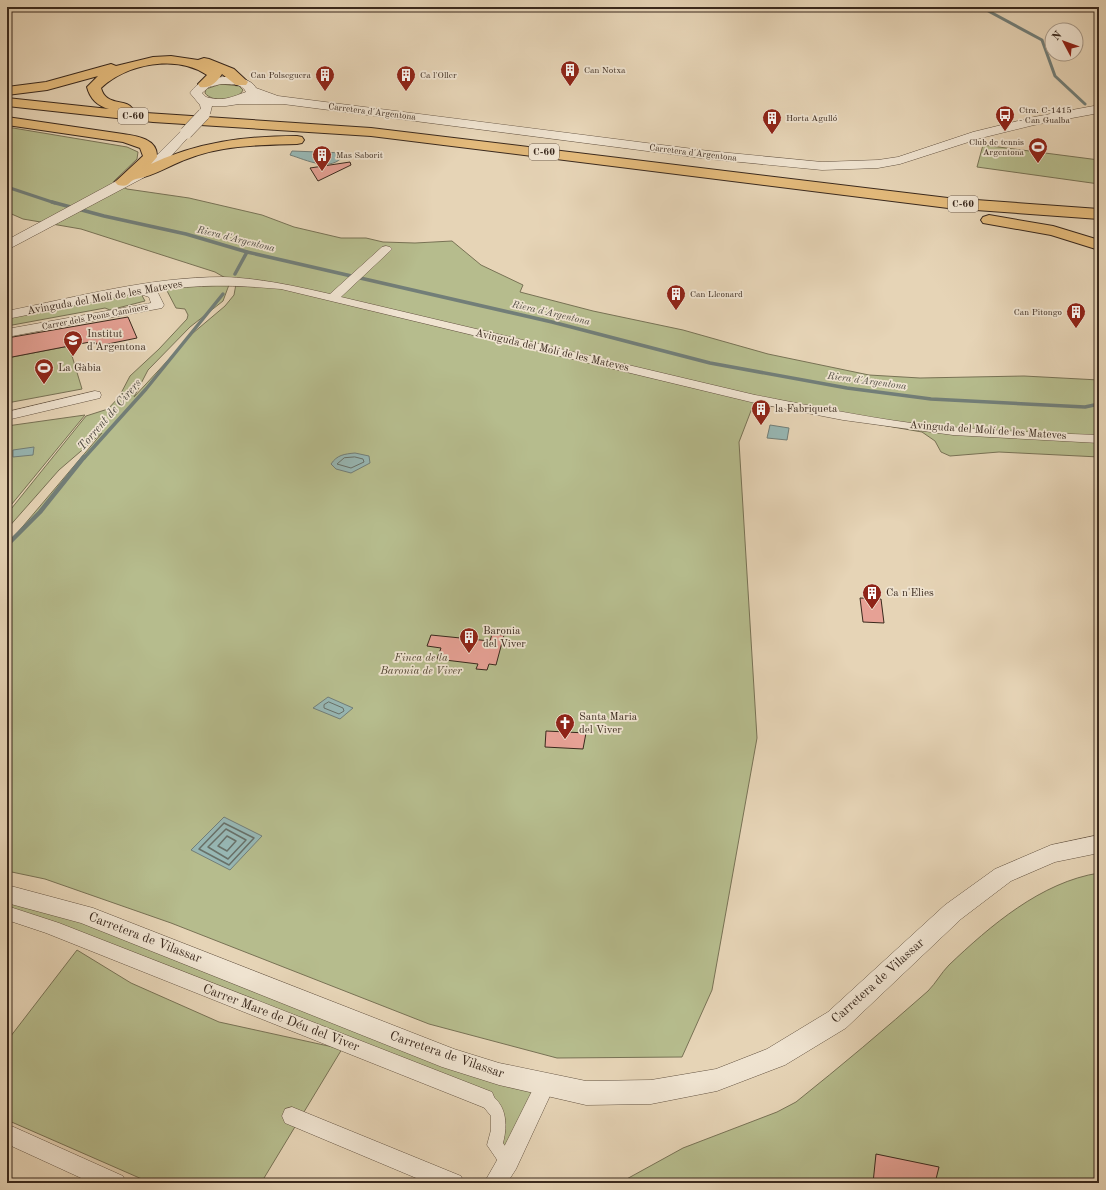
<svg xmlns="http://www.w3.org/2000/svg" width="1106" height="1190" viewBox="0 0 1106 1190" font-family="'Old Standard TT',serif">
  <style>
    .green { fill: #b6bc8d; stroke: #787255 }
    .water { fill: #97b7b4; stroke: #727e78 }
    .lines { fill: none; stroke-linecap: round; stroke-linejoin: round }
    .shore-far1 { stroke: #687068; stroke-width: 1 }
    .shore { stroke: #687068; stroke-width: 1.5 }
    .stream-far2 { stroke: #727e78; stroke-width: 3 }
    .stream-far1 { stroke: #727e78; stroke-width: 3.5 }
    .stream { stroke: #727e78; stroke-width: 4.5 }
    .building { fill: #e6a195; stroke: #3a291d }
    .pedestrian-casing { stroke: #655443; stroke-width: 1 }
    .minor-casing { stroke: #655443; stroke-width: 1 }
    .tertiary-casing { stroke: #655443; stroke-width: 1 }
    .motorway-casing { stroke: #3a291d; stroke-width: 2 }
    .pedestrian { fill: #efe3d0; fill-rule: evenodd }
    .minor { fill: #efe3d0; fill-rule: evenodd }
    .tertiary { fill: #efe3d0; fill-rule: evenodd }
    .motorway { fill: #e3ba7b; fill-rule: evenodd }
    .tertiary-bridge-casing { stroke: #655443; stroke-width: 13; stroke-linecap: butt }
    .tertiary-bridge { stroke: #efe3d0; stroke-width: 12 }
    .labels { text-anchor: middle; dominant-baseline: central; stroke-width: 3.5; stroke-linejoin: round; paint-order: stroke }
    .far-poi-label { font-size: 9px; fill: #3a291d; stroke: #efe3d0; text-anchor: start }
    .far-street-label { font-size: 9px; fill: #3a291d; stroke: #efe3d0 }
    .shield { fill: #efe3d0; stroke: #706153; stroke-width: 1 }
    .shield-label { font-size: 10px; font-weight: bold; fill: #3a291d }
    .far-water-label { font-size: 10px; font-style: italic; fill: #514c43; stroke: #efe3d0 }
    .street-label { font-size: 11px; fill: #3a291d; stroke: #efe3d0 }
    .poi-label { font-size: 11px; fill: #3a291d; stroke: #efe3d0; text-anchor: start }
    .park-label { font-size: 11px; font-style: italic; fill: #534633; stroke: #efe3d0 }
    .water-label { font-size: 12px; font-style: italic; fill: #514c43; stroke: #efe3d0 }
    .near-street-label { font-size: 13px; fill: #3a291d; stroke: #efe3d0 }
  </style>
  <rect width="100%" height="100%" fill="#e6d4b6"/>
  <filter id="stains"><feTurbulence type="fractalNoise" baseFrequency=".005" numOctaves="4"/><feColorMatrix values="0 0 0 0 .2 0 0 0 0 .09 0 0 0 0 .02 0 0 0 .5 -.17"/></filter>
  <radialGradient id="worn" r=".72"><stop offset=".6" stop-color="#630" stop-opacity="0"/><stop offset="1" stop-color="#630" stop-opacity=".3"/></radialGradient>
  <g class="green">
    <path d="M221,84L239,86L243,90C238,101 212,103 205,93L206,89Z"/>
    <polygon points="7,127 127,147 138,152 137,159 113,182 127,189 189,198 262,215 294,227 341,238 366,238 383,242 415,243 452,241 481,265 523,285 520,292 593,311 683,330 768,354 869,375 920,378 1024,376 1099,380 1099,457 999,452 950,456 941,452 935,441 922,432 754,403 739,442 757,738 712,990 682,1057 557,1058 429,1024 171,923 45,879 7,871 7,545 102,433 59,470 7,529 7,514 86,416 108,409 119,397 130,376 159,349 187,319 188,315 185,309 176,308 165,287 230,282 223,301 190,327 148,370 134,397 193,333 225,306 234,295 236,284 215,272 81,229 23,219 7,212"/>
    <polygon points="983,145 1099,160 1099,184 977,167"/>
    <polygon points="140,292 145,301 110,310 105,308 7,326 7,317"/>
    <polygon points="69,346 82,389 7,403 7,358"/>
    <polygon points="85,415 7,510 7,423 7,426"/>
    <path d="M1099,873V1183H623V1181L683,1148L777,1112L796,1102C841,1066 885,1029 928,991C936,983 941,973 949,965C990,926 1041,882 1099,873Z"/>
    <polygon points="7,894 541,1087 508,1162 495,1145 498,1113 7,913"/>
    <polygon points="77,950 131,983 219,1022 342,1049 261,1183 151,1183 7,1120 7,1041"/>
  </g>
  <g class="water">
    <path d="M292,151L344,153V155C331,173 307,160 290,155Z"/>
    <polygon points="770,425 789,428 787,440 767,438"/>
    <polygon points="34,447 33,455 13,457 13,450"/>
    <path d="M355,453L369,456L370,463L351,473L336,469L331,464C337,455 344,454 355,453Z"/>
    <polygon points="328,697 353,708 340,719 313,708"/>
    <polygon points="224,817 262,836 230,870 191,850"/>
  </g>
  <g class="lines">
    <g class="shore-far1">
      <polygon points="355,457 363,459 364,462 351,468 337,464 344,458"/>
      <polygon points="329,702 343,708 344,711 339,714 324,708 324,705"/>
    </g>
    <g class="shore">
      <polygon points="224,823 254,838 229,865 199,849"/>
      <polygon points="226,829 246,840 228,859 208,847"/>
      <polygon points="227,836 236,841 227,851 218,846"/>
    </g>
    <g class="stream-far2">
      <polyline points="981,7 1042,40 1055,76 1085,104"/>
      <polyline points="7,187 55,203"/>
    </g>
    <g class="stream-far1">
      <polyline points="52,202 104,216 186,234 247,252 552,322 710,363 847,388 931,399 1085,407 1099,404"/>
      <polyline points="235,274 247,252"/>
      <polyline points="84,458 146,389 223,294"/>
    </g>
    <polyline class="stream" points="7,545 40,512 84,457"/>
  </g>
  <g class="building">
    <polygon points="350,162 351,165 318,181 310,168"/>
    <polygon points="128,317 137,338 98,346 95,341 7,358 7,338"/>
    <polygon points="860,598 881,599 884,623 863,622"/>
    <polygon points="492,634 504,635 496,665 489,664 487,670 476,669 478,664 437,659 441,648 427,646 431,635 490,641"/>
    <polygon points="546,731 586,733 583,749 545,747"/>
    <polygon points="876,1154 939,1167 935,1183 873,1183"/>
  </g>
  <g class="lines">
    <g class="pedestrian-casing">
      <path id="pedestrian" d="M485,1092C507,1101 508,1124 503,1143L516,1162L514,1167L508,1169L502,1167L487,1145L491,1130V1116L477,1099L480,1094Z"/>
    </g>
    <g class="minor-casing">
      <g id="minor">
        <path d="M386,246L390,247L392,249L390,251L341,297L755,395C807,405 858,416 911,423C973,430 1036,433 1099,435V443L953,435L843,420L755,403L281,289C234,285 200,284 153,291L158,293L164,305L162,308L7,337V329L151,303L149,297L137,293L7,319V311C77,297 150,277 223,277C259,278 295,286 330,294L382,247Z"/>
        <polygon points="95,391 100,392 101,395 100,398 7,420 7,412"/>
        <polygon points="7,906 59,923 492,1092 495,1099 492,1106 485,1108 46,933 7,920"/>
        <polygon points="545,1076 552,1079 555,1085 516,1169 507,1183 484,1183 500,1155 538,1079"/>
        <polygon points="292,1107 461,1176 464,1183 428,1183 285,1123 282,1116 285,1109"/>
        <polygon points="7,1124 123,1176 126,1183 92,1183 7,1144"/>
      </g>
    </g>
    <g class="tertiary-casing">
      <g id="tertiary">
        <path d="M229,77C238,78 252,79 256,88L278,96L709,151L822,162L878,160L898,157L973,132L1034,117L1099,105V113L1034,125L981,138L900,164L878,168L822,170L709,159L283,104H239L226,106H212L210,114H202L200,105L190,93C200,79 213,77 229,77ZM221,84C230,84 242,83 246,92C232,97 222,102 206,97L202,93L209,87Z"/>
        <polygon points="186,129 192,133 163,165 143,178 7,250 7,240 133,172 153,159 182,130"/>
        <polygon points="1099,835 1099,853 1055,862 1011,881 961,919 846,1028 785,1065 717,1091 651,1104 586,1105 499,1085 442,1067 81,923 7,903 7,885 93,908 454,1049 499,1063 586,1081 651,1080 716,1069 767,1049 828,1012 945,905 995,869 1051,845"/>
      </g>
    </g>
    <g class="motorway-casing">
      <g id="motorway">
        <path d="M171,56L198,60L204,58L209,59L234,69L248,82L246,85H236L222,74C217,82 210,89 200,87L198,84L207,75C176,54 127,64 101,88C106,107 126,98 133,109L131,112L371,128L948,198L1099,209V219L948,208L371,136L153,122L7,106V98L109,109C98,106 90,99 87,87L98,76L47,90L7,95V87L46,82L111,64L116,66L153,57Z"/>
        <path d="M7,117L123,134C137,136 158,139 157,157L151,164C198,142 245,136 297,136L302,137L304,140L302,143L297,144C260,145 222,145 187,159C170,165 154,176 136,179C128,181 130,188 118,185L115,182L143,156L140,148L123,142L7,125Z"/>
        <polygon points="989,215 1053,226 1099,240 1099,250 1051,235 983,223 981,220 983,217"/>
      </g>
    </g>
    <use href="#pedestrian" class="pedestrian"/>
    <use href="#minor" class="minor"/>
    <use href="#tertiary" class="tertiary"/>
    <use href="#motorway" class="motorway"/>
    <g class="tertiary-bridge-casing">
      <polyline id="tertiary-bridge" points="186,133 204,114"/>
    </g>
    <use href="#tertiary-bridge" class="tertiary-bridge"/>
  </g>
  <defs>
    <g id="building-pin" transform="scale(1)"><path d="M0 17L-7.5 6A9.5 9.5 0 1 1 7.5 6Z" fill="#8f2418" stroke="#efe3d0"/><path d="M-4-6H4V6H1V3H-1V6H-4ZM-2.5-4.3h1.7v1.8h-1.7ZM.8-4.3h1.7v1.8H.8ZM-2.5-1h1.7V.8h-1.7ZM.8-1h1.7V.8H.8Z" fill="#fff"/></g>
    <g id="bus-pin" transform="scale(1)"><path d="M0 17L-7.5 6A9.5 9.5 0 1 1 7.5 6Z" fill="#8f2418" stroke="#efe3d0"/><path d="M-5-6H5V4H4V6H2V4H-2V6H-4V4H-5ZM-3.5-4V0h7V-4ZM-3.5 1.2v1.5H-2V1.2ZM2 1.2v1.5H3.5V1.2Z" fill="#fff"/></g>
    <g id="stadium-pin" transform="scale(1)"><path d="M0 17L-7.5 6A9.5 9.5 0 1 1 7.5 6Z" fill="#8f2418" stroke="#efe3d0"/><path d="M0-5a6.5 5 0 1 0 0 10a6.5 5 0 1 0 0-10ZM-3.5-1.8h7v3.6h-7Z" fill="#fff"/></g>
    <g id="school-pin" transform="scale(1)"><path d="M0 17L-7.5 6A9.5 9.5 0 1 1 7.5 6Z" fill="#8f2418" stroke="#efe3d0"/><path d="M0-5L7-2L0 1L-7-2ZM-4 1L0 2.5L4 1V4Q0 6-4 4Z" fill="#fff"/></g>
    <g id="church-pin" transform="scale(1)"><path d="M0 17L-7.5 6A9.5 9.5 0 1 1 7.5 6Z" fill="#8f2418" stroke="#efe3d0"/><path d="M-1.2-6h2.4v3.5h3.3v2.4h-3.3V6h-2.4V-.1h-3.3v-2.4h3.3Z" fill="#fff"/></g>
  </defs>
  <g fill-rule="evenodd">
    <use href="#building-pin" x="570" y="70"/>
    <use href="#building-pin" x="325" y="75"/>
    <use href="#building-pin" x="406" y="75"/>
    <use href="#bus-pin" x="1005" y="115"/>
    <use href="#building-pin" x="772" y="118"/>
    <use href="#stadium-pin" x="1038" y="147"/>
    <use href="#building-pin" x="322" y="155"/>
    <use href="#building-pin" x="676" y="294"/>
    <use href="#building-pin" x="1076" y="312"/>
    <use href="#school-pin" x="73" y="340"/>
    <use href="#stadium-pin" x="44" y="368"/>
    <use href="#building-pin" x="761" y="409"/>
    <use href="#building-pin" x="872" y="593"/>
    <use href="#building-pin" x="469" y="637"/>
    <use href="#church-pin" x="565" y="723"/>
  </g>
  <g class="labels">
    <g class="far-poi-label">
      <text x="584" y="70">Can Notxa</text>
      <text x="311" y="75" text-anchor="end">Can Polseguera</text>
      <text x="420" y="75">Ca l'Oller</text>
      <text x="1019" y="110">Ctra. C-1415<tspan x="1019" dy="10">- Can Gualba</tspan></text>
      <text x="786" y="118">Horta Agulló</text>
      <text x="1024" y="142" text-anchor="end">Club de tennis<tspan x="1024" dy="10">Argentona</tspan></text>
      <text x="336" y="155">Mas Saborit</text>
      <text x="690" y="294">Can Lleonard</text>
      <text x="1062" y="312" text-anchor="end">Can Pitongo</text>
    </g>
    <g class="far-street-label">
      <text transform="translate(372 112) rotate(7)">Carretera d'Argentona</text>
      <text transform="translate(693 153) rotate(7)">Carretera d'Argentona</text>
      <text transform="translate(95 317) rotate(-11)">Carrer dels Peons Caminers</text>
    </g>
    <g class="shield">
      <rect x="118" y="108" width="30" height="16" rx="3"/>
      <rect x="529" y="144" width="30" height="16" rx="3"/>
      <rect x="948" y="196" width="30" height="16" rx="3"/>
    </g>
    <g class="shield-label">
      <text x="133" y="116">C-60</text>
      <text x="544" y="152">C-60</text>
      <text x="963" y="204">C-60</text>
    </g>
    <g class="far-water-label">
      <text transform="translate(236 239) rotate(14)">Riera d'Argentona</text>
      <text transform="translate(551 313) rotate(13)">Riera d'Argentona</text>
      <text transform="translate(867 381) rotate(8)">Riera d'Argentona</text>
    </g>
    <g class="street-label">
      <text transform="translate(105 298) rotate(-10)">Avinguda del Molí de les Mateves</text>
      <text transform="translate(552 351) rotate(13)">Avinguda del Molí de les Mateves</text>
      <text transform="translate(988 431) rotate(4)">Avinguda del Molí de les Mateves</text>
    </g>
    <g class="poi-label">
      <text x="87" y="334">Institut<tspan x="87" dy="13">d'Argentona</tspan></text>
      <text x="58" y="368">La Gàbia</text>
      <text x="775" y="409">la Fabriqueta</text>
      <text x="886" y="593">Ca n'Elies</text>
      <text x="483" y="631">Baronia<tspan x="483" dy="13">del Viver</tspan></text>
      <text x="579" y="717">Santa Maria<tspan x="579" dy="13">del Viver</tspan></text>
    </g>
    <g class="park-label">
      <text x="421" y="658">Finca de la<tspan x="421" dy="13">Baronia de Viver</tspan></text>
    </g>
    <g class="water-label">
      <text transform="translate(110 415) rotate(-49)">Torrent de Cirers</text>
    </g>
    <g class="near-street-label">
      <text transform="translate(145 938) rotate(21)">Carretera de Vilassar</text>
      <text transform="translate(878 981) rotate(-42)">Carretera de Vilassar</text>
      <text transform="translate(281 1018) rotate(21)">Carrer Mare de Déu del Viver</text>
      <text transform="translate(447 1055) rotate(19)">Carretera de Vilassar</text>
    </g>
  </g>
  <rect width="1106" height="1190" fill="none" stroke="#e6d4b6" stroke-width="24"/>
  <rect x="8" y="8" width="1090" height="1174" fill="none" stroke="#3a291d" stroke-width="2"/>
  <rect x="12" y="12" width="1082" height="1166" fill="none" stroke="#3a291d"/>
  <g transform="translate(1064 42) rotate(311)"><circle r="19" fill="#efe3d0" stroke="#a79988"/>
  <path d="M0-3L7 15L0 10L-7 15Z" fill="#8f2418"/>
  <text y="-6" font-size="11" font-weight="bold" text-anchor="middle" fill="#3a291d">N</text>
  </g>
  <rect width="100%" height="100%" filter="url(#stains)"/>
  <rect width="100%" height="100%" fill="url(#worn)"/>
</svg>
